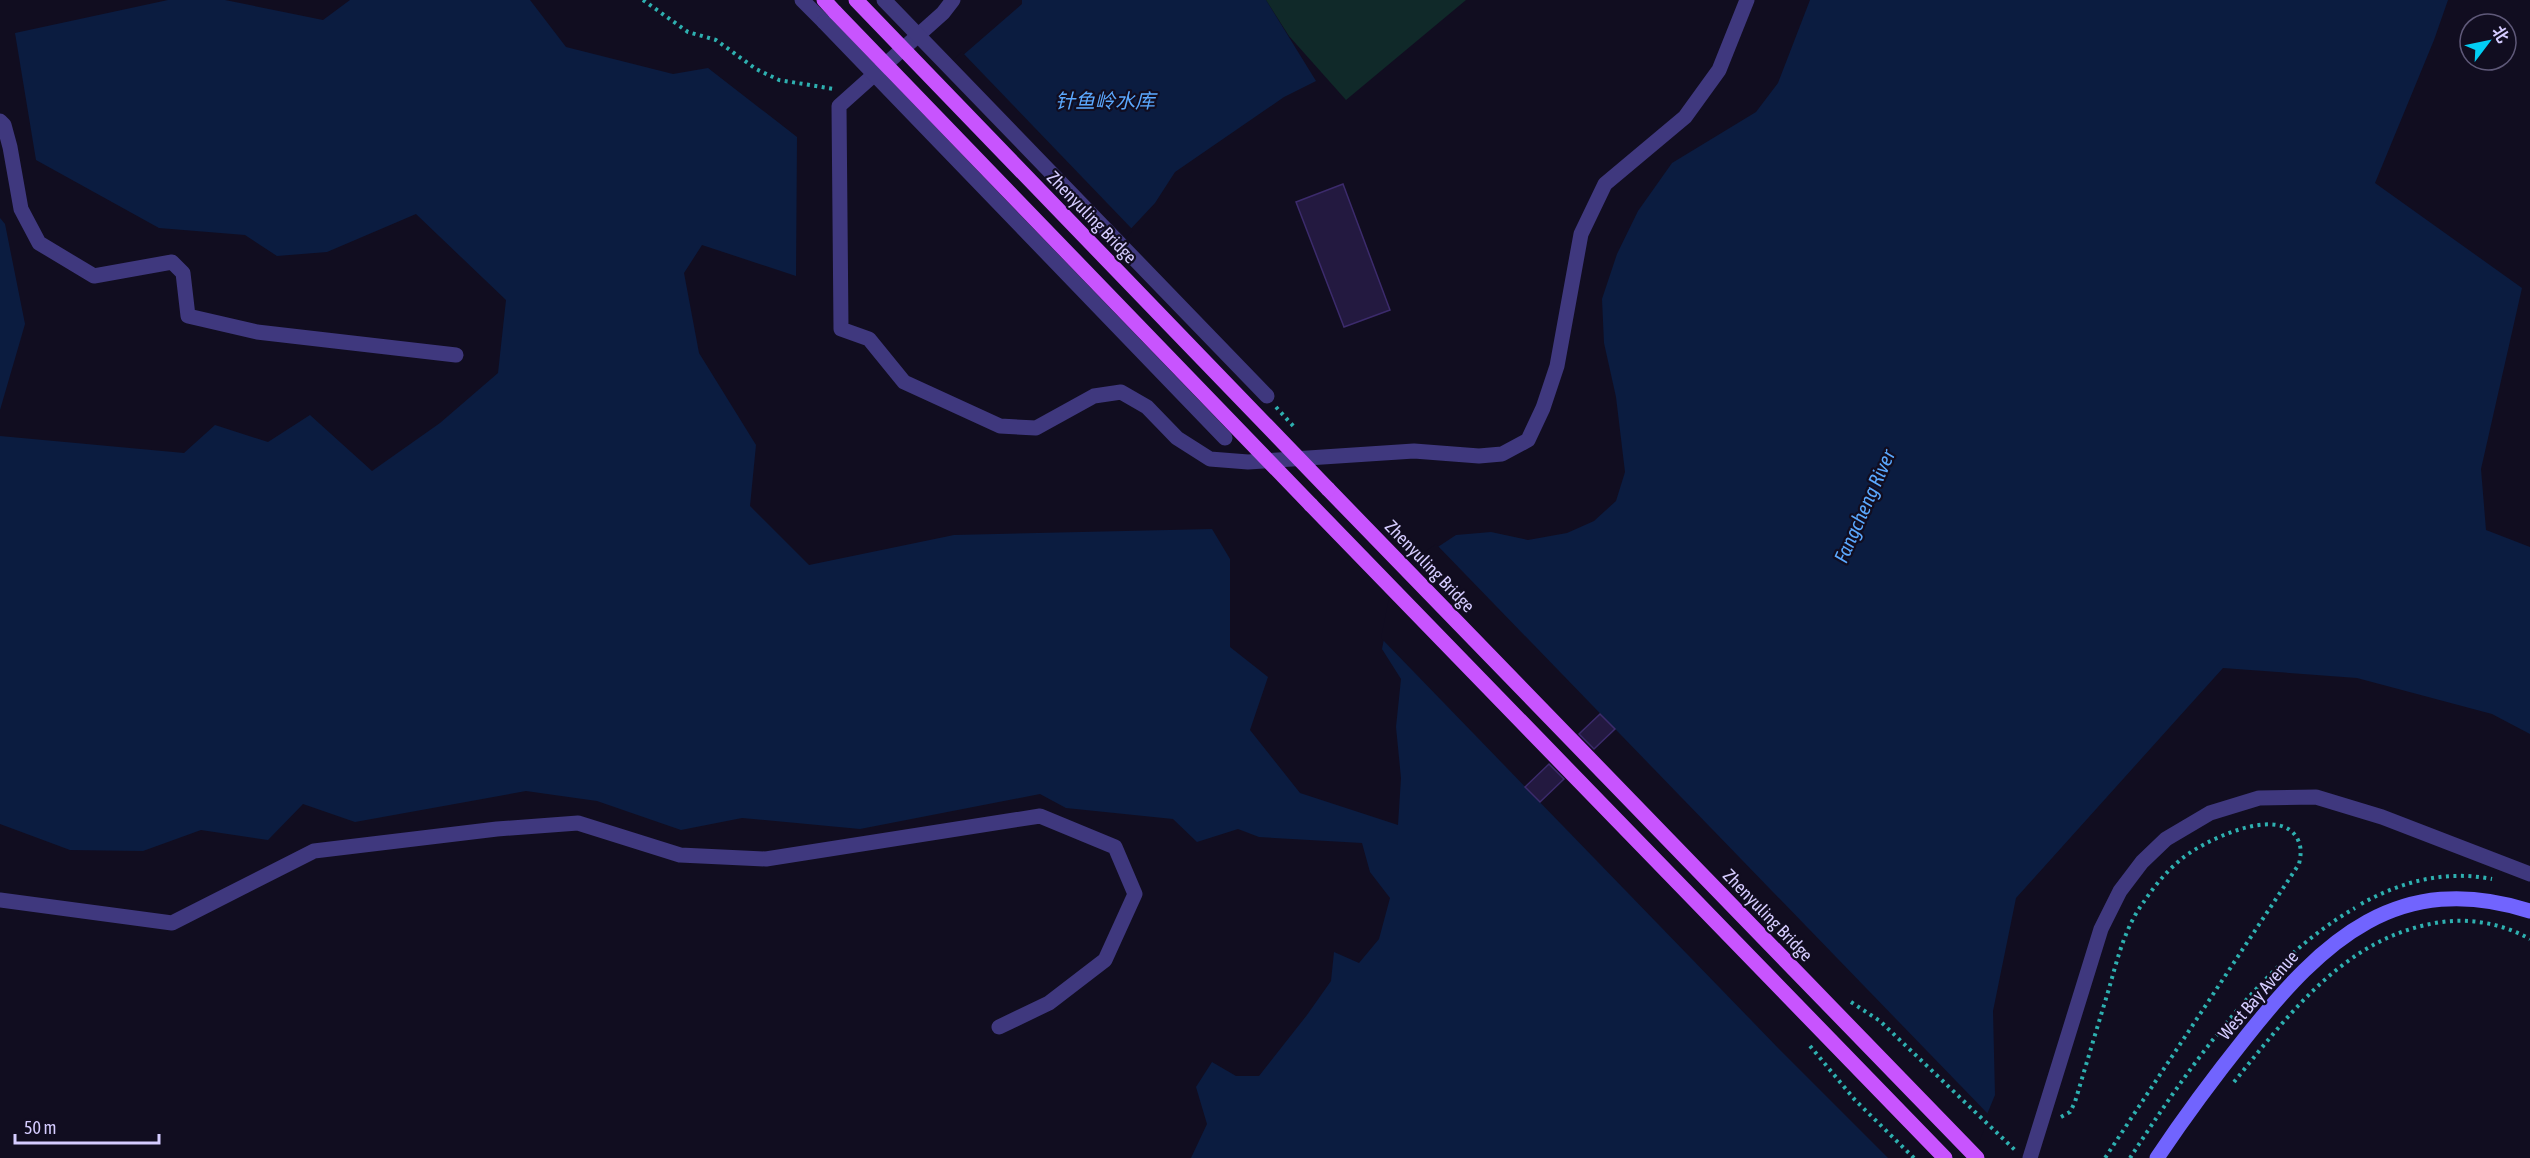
<svg xmlns="http://www.w3.org/2000/svg" width="2530" height="1158" viewBox="0 0 2530 1158" font-family="'Asap Condensed','Noto Sans SC',sans-serif">
  <style>
    .green { fill: #102929 }
    .water { fill: #0b1c40 }
    .pier { fill: #110d20 }
    .building { fill: #231940; stroke: #3c2b6c; stroke-width: 1.5 }
    .lines { fill: none; stroke-linecap: round; stroke-linejoin: round }
    .path { stroke: #2eb0b0; stroke-width: 4; stroke-dasharray: 3 4.5; stroke-linecap: butt }
    .street { stroke: #3f387e; stroke-width: 15 }
    .secondary { stroke: #7164fe; stroke-width: 15 }
    .primary { stroke: #c854fe; stroke-width: 15 }
    .path-bridge { stroke: #2eb0b0; stroke-width: 4; stroke-dasharray: 3 4.5; stroke-linecap: butt }
    .street-bridge { stroke: #3f387e; stroke-width: 15 }
    .primary-bridge { stroke: #c854fe; stroke-width: 15 }
    .labels { text-anchor: middle; dominant-baseline: central; stroke-width: 4.5; stroke-linejoin: round; paint-order: stroke }
    .street-label { font-size: 18px; fill: #d5ccff; stroke: #110d20 }
    .water-label { font-size: 20px; font-style: italic; fill: #5ba8fe; stroke: #110d20 }
  </style>
  <rect width="100%" height="100%" fill="#110d20"/>
  <polygon class="green" points="1266,0 1466,0 1346,100 1289,36"/>
  <g class="water">
    <polygon points="168,0 225,0 323,20 350,0 530,0 566,47 673,74 708,68 797,137 796,276 702,245 684,273 699,353 756,445 750,506 809,565 954,535 1212,529 1230,559 1230,647 1268,677 1250,730 1300,793 1398,825 1401,778 1396,727 1401,679 1382,649 1397,574 1456,535 1491,532 1528,540 1567,533 1594,521 1616,501 1625,472 1616,397 1604,343 1602,299 1617,254 1638,211 1672,163 1756,112 1778,83 1810,0 2448,0 2434,40 2375,183 2522,288 2481,469 2486,530 2530,547 2530,734 2492,714 2357,678 2223,668 2016,898 1993,1011 1995,1095 1969,1158 1191,1158 1207,1124 1196,1087 1212,1062 1236,1076 1259,1076 1307,1015 1331,981 1334,952 1359,963 1379,939 1390,898 1370,872 1362,843 1259,837 1238,829 1197,842 1173,819 1066,808 1040,794 860,829 742,818 681,830 597,801 526,791 355,822 303,804 268,840 201,830 143,851 70,850 0,824 0,436 184,453 215,425 268,442 310,415 372,471 440,423 498,373 506,300 416,214 327,252 277,256 245,235 159,228 36,160 15,33"/>
    <polygon points="1022,0 1266,0 1316,81 1284,97 1175,172 1155,203 1111,250 939,76 1022,4"/>
    <polygon points="0,218 5,224 25,324 0,410"/>
  </g>
  <g class="pier">
    <polygon points="962,52 1133,230 1113,252 1109,252 937,74"/>
    <polygon points="1436,544 1990,1116 1972,1158 1888,1158 1781,1051 1381,638 1394,573"/>
  </g>
  <g class="building">
    <polygon points="1343,184 1390,310 1344,327 1296,202"/>
    <polygon points="1600,714 1615,729 1594,749 1579,734"/>
    <polygon points="1549,764 1564,779 1540,802 1525,787"/>
  </g>
  <g class="lines">
    <g class="path">
      <polyline points="643,0 688,32 716,40 756,69 779,80 834,89"/>
      <path d="M2361,904C2402,881 2445,870 2492,879"/>
      <polyline points="1851,1002 1880,1021 2017,1152"/>
      <polyline points="1810,1046 1855,1100 1914,1158"/>
      <path d="M2234,1082C2290,1013 2347,935 2442,922C2472,918 2503,924 2530,939"/>
      <path d="M2061,1117L2070,1112L2075,1102C2086,1065 2097,1028 2108,992C2117,961 2124,929 2143,903C2153,888 2165,873 2179,861C2200,842 2278,804 2297,838C2302,847 2301,855 2299,864L2105,1158"/>
      <path d="M2130,1158C2187,1070 2262,961 2355,908"/>
    </g>
    <g class="street">
      <polyline points="802,0 824,22"/>
      <polyline points="953,0 943,13 839,106 841,329 869,339 904,382 1000,426 1036,428 1094,396 1121,392 1147,407 1177,438 1210,459 1248,462 1414,451 1479,456 1502,454 1528,440 1543,408 1557,366 1581,234 1605,184 1685,117 1719,70 1747,0"/>
      <polyline points="0,121 4,125 10,147 21,209 39,243 94,276 172,262 183,273 188,316 257,332 456,355"/>
      <polyline points="0,900 172,923 314,851 497,829 578,823 680,855 766,859 1040,816 1115,847 1135,894 1105,960 1049,1003 999,1027"/>
      <polyline points="2030,1158 2101,929 2120,891 2142,862 2166,839 2210,813 2259,798 2316,797 2382,817 2530,874"/>
    </g>
    <path class="secondary" d="M2157,1158C2185,1116 2214,1077 2246,1037C2323,940 2398,869 2530,911"/>
    <g class="primary">
      <polyline points="824,0 835,12"/>
      <polyline points="1328,489 1977,1158"/>
      <polyline points="1311,505 1945,1158"/>
    </g>
    <polyline class="path-bridge" points="1276,407 1295,428"/>
    <g class="street-bridge">
      <polyline points="884,0 1267,396"/>
      <polyline points="824,22 1225,438"/>
    </g>
    <g class="primary-bridge">
      <polyline points="856,0 1328,489"/>
      <polyline points="835,12 1311,505"/>
    </g>
  </g>
  <g class="labels">
    <g class="street-label">
      <text transform="translate(1092 217) rotate(46)">Zhenyuling Bridge</text>
      <text transform="translate(1430 566) rotate(46)">Zhenyuling Bridge</text>
      <text transform="translate(1768 915) rotate(46)">Zhenyuling Bridge</text>
      <text transform="translate(2258 995) rotate(-49)">West Bay Avenue</text>
    </g>
    <g class="water-label">
      <text x="1105" y="100">针鱼岭水库</text>
      <text transform="translate(1864 506) rotate(-66)">Fangcheng River</text>
    </g>
  </g>
  <g transform="translate(2488 42) rotate(58)"><circle r="28" fill="#110d20" stroke="#5f5979" stroke-width="1.5"/>
  <path d="M0-4.5L10 22L0 15L-10 22Z" fill="#02cef4"/>
  <text y="-9" font-size="16" font-weight="bold" text-anchor="middle" fill="#d5ccff">北</text>
  </g>
  <path d="M15 1134v9h144v-9" fill="none" stroke="#d5ccff" stroke-width="3"/>
  <text x="24" y="1134" font-size="18" fill="#d5ccff" stroke="#110d20" stroke-width="4.5" paint-order="stroke">50 m</text>
</svg>
